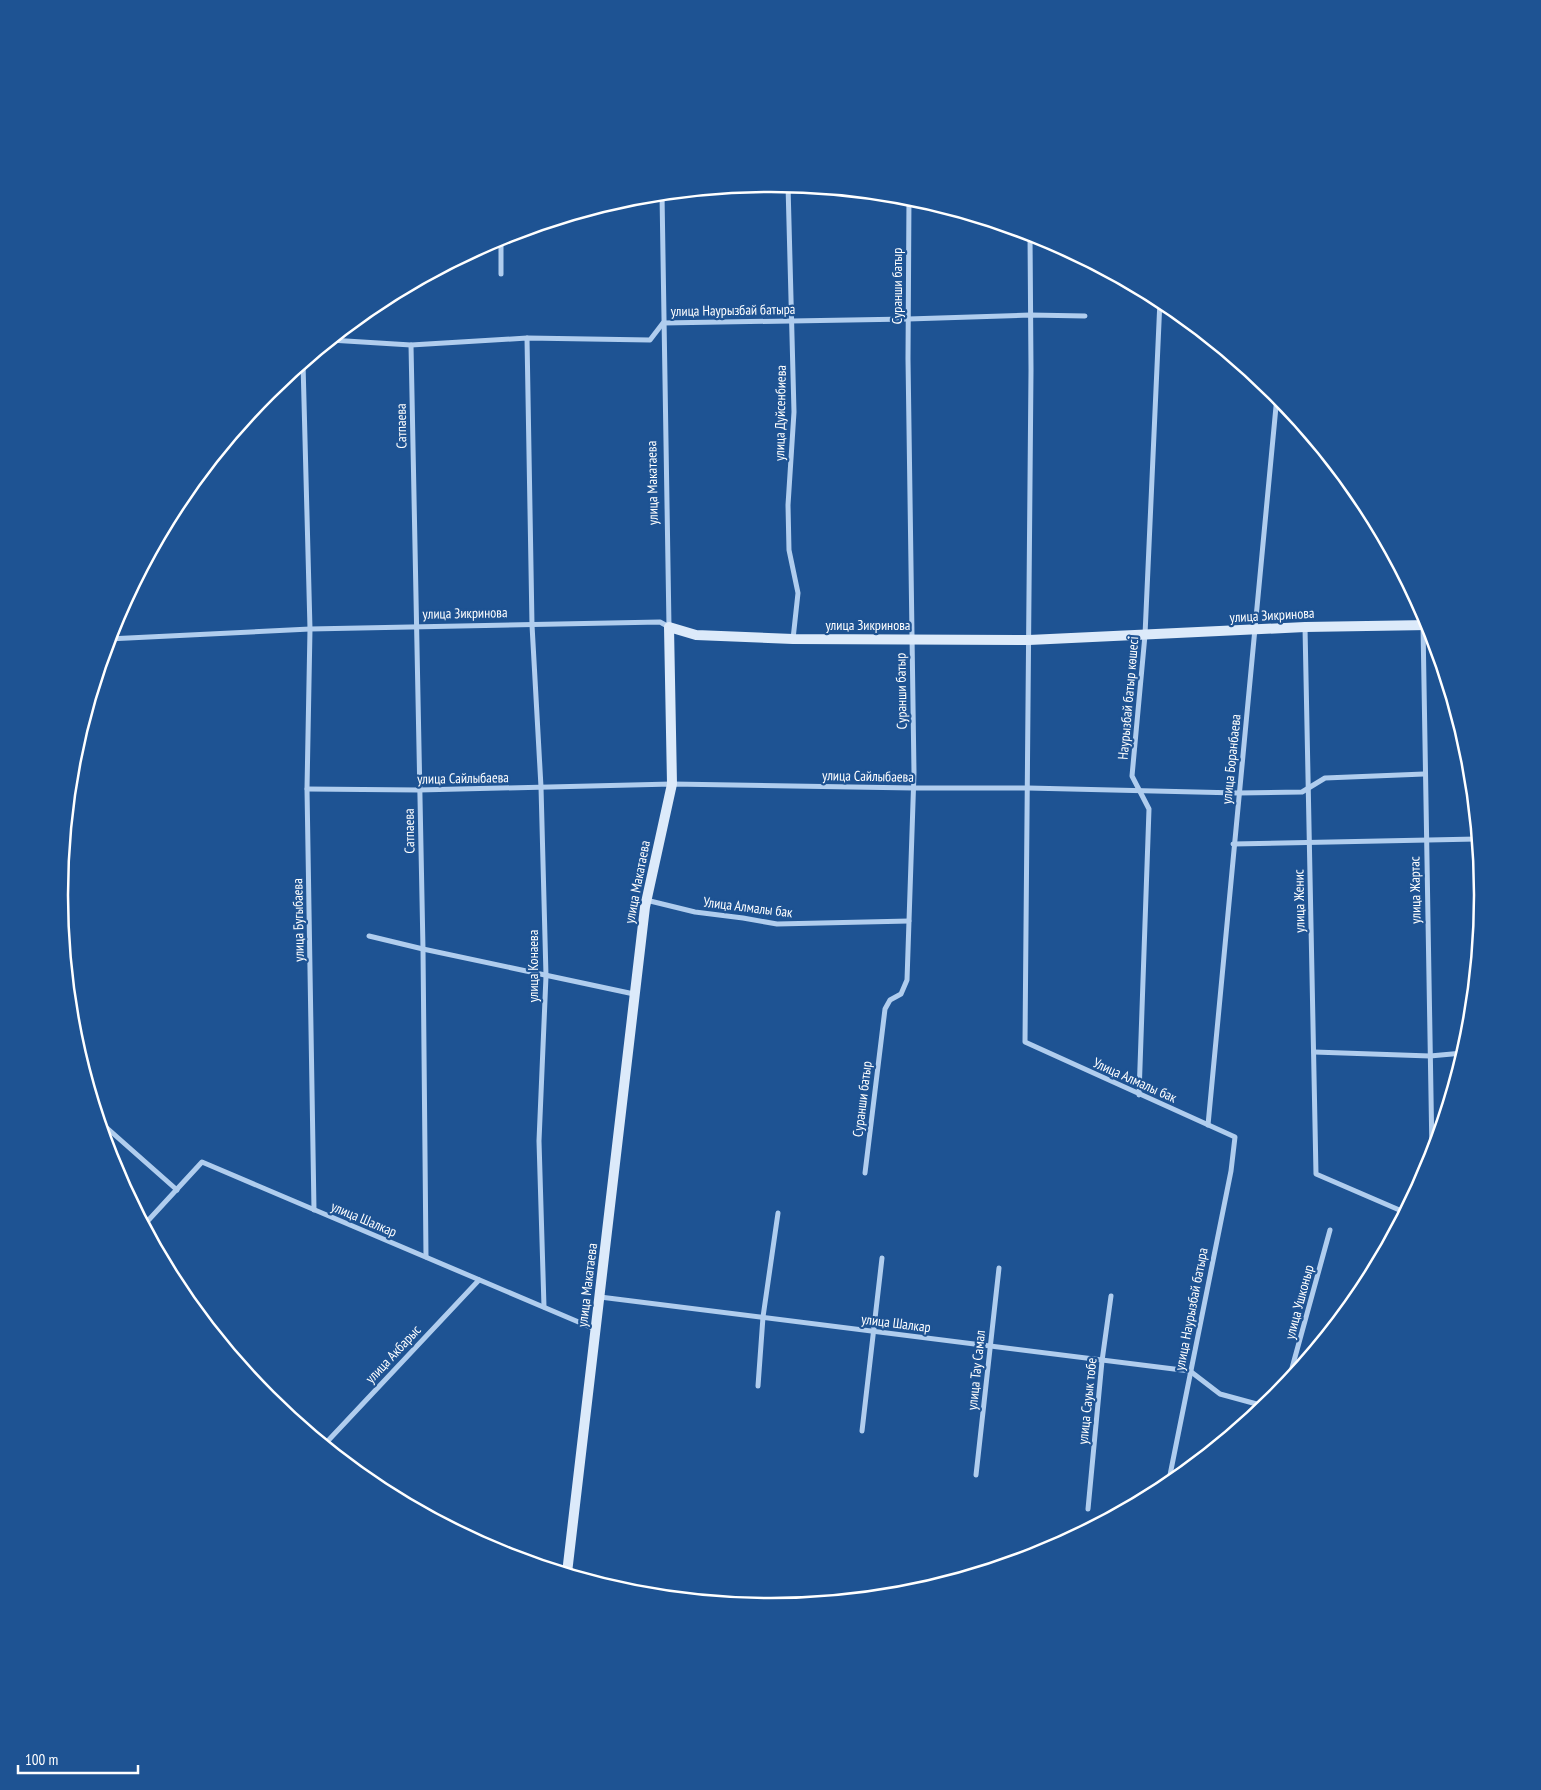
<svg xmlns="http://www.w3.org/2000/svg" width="1541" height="1790" viewBox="0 0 1541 1790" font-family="'PT Sans Narrow',sans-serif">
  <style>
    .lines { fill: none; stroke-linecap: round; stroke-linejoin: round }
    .street { stroke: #b0cdee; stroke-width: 5 }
    .secondary { stroke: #dceafa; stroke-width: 10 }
    .labels { text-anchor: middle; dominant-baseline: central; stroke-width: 4.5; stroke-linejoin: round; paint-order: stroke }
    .street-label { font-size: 14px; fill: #fff; stroke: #1e5393 }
    .rim { fill: none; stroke: #fff; stroke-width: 2.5 }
  </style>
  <rect width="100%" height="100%" fill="#1e5393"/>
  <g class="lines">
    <g class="street">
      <polyline points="788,185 794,412 788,505 789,550 798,593 793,639"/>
      <polyline points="1030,233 1031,370 1025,1042 1235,1137 1231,1171 1168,1485"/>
      <polyline points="501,237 501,274"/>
      <polyline points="527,338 532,625 541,787 546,976 539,1141 544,1307"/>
      <polyline points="330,340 411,345 527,338 650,340 663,323 908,319 1030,315 1085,316"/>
      <polyline points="411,345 423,949 426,1257"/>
      <polyline points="303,363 310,629 307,789 314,1210"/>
      <polyline points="1423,625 1432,1154"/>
      <polyline points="1305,627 1316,1174 1404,1212"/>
      <polyline points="108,639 310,629 660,622 669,627 662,194"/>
      <polyline points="307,789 419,790 672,784 913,788 1028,788 1238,793 1302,792 1325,778 1424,774"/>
      <polyline points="1233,844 1477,839"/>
      <polyline points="646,900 695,912 743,918 777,924 909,921"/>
      <polyline points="369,936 423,949 634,994"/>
      <polyline points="1314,1052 1430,1056 1463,1053"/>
      <polyline points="1139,1095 1149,809 1132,776 1145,635 1160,300"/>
      <polyline points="99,1121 177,1190"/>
      <polyline points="1208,1125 1277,396"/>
      <polyline points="865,1173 885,1009 890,1000 901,994 907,980 914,773 908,359 909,197"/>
      <polyline points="144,1225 202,1162 595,1329"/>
      <polyline points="600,1297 1190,1371 1220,1394 1264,1406"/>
      <polyline points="1289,1379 1330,1230"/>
      <polyline points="758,1386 763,1317 778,1213"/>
      <polyline points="862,1431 882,1258"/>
      <polyline points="324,1445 479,1280"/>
      <polyline points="976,1475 999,1268"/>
      <polyline points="1088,1509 1102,1361 1111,1296"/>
    </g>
    <polyline class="secondary" points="567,1573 645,907 672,784 669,627 696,635 793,639 1029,640 1305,627 1429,625"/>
  </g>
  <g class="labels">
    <g class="street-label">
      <text transform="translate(897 286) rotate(-90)">Суранши батыр</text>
      <text transform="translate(733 310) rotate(-1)">улица Наурызбай батыра</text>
      <text transform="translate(780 413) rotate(-89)">улица Дуйсенбиева</text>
      <text transform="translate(401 426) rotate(-91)">Сатпаева</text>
      <text transform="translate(652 483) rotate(-91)">улица Макатаева</text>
      <text transform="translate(465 613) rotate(-1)">улица Зикринова</text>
      <text transform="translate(1272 615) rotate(-3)">улица Зикринова</text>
      <text x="868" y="625">улица Зикринова</text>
      <text transform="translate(901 691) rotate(-91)">Суранши батыр</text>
      <text transform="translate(1128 698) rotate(-85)">Наурызбай батыр көшесі</text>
      <text transform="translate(1231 759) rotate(-84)">улица Боранбаева</text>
      <text transform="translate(868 776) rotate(1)">улица Сайлыбаева</text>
      <text transform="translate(463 778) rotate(-1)">улица Сайлыбаева</text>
      <text transform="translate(409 831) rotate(-91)">Сатпаева</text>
      <text transform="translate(637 882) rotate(-79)">улица Макатаева</text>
      <text transform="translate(1415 890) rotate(-91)">улица Жартас</text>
      <text transform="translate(1299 901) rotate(-91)">улица Женис</text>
      <text transform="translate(748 907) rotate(7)">Улица Алмалы бак</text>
      <text transform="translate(298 920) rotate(-91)">улица Бугыбаева</text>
      <text transform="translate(533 966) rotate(-90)">улица Конаева</text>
      <text transform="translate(1135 1080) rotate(24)">Улица Алмалы бак</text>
      <text transform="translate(862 1099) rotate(-83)">Суранши батыр</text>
      <text transform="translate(364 1219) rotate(23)">улица Шалкар</text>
      <text transform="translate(587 1285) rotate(-83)">улица Макатаева</text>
      <text transform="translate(1299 1302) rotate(-75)">улица Ушконыр</text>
      <text transform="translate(1191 1309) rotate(-79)">улица Наурызбай батыра</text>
      <text transform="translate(896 1323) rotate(7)">улица Шалкар</text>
      <text transform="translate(393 1354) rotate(-47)">улица Акбарыс</text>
      <text transform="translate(976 1370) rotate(-84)">улица Тау Самал</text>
      <text transform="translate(1087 1401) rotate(-84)">улица Сауык тобе</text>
    </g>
  </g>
  <path d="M0 0H1541V1790H0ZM68 895a703 703 0 1 1 1406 0a703 703 0 1 1-1406 0Z" fill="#1e5393" fill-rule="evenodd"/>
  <path class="rim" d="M68 895a703 703 0 1 1 1406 0a703 703 0 1 1-1406 0Z"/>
  <path d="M18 1765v8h120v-8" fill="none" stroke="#ffffff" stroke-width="2.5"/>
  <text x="25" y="1765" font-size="15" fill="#ffffff" stroke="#1e5393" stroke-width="4" paint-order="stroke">100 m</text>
</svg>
